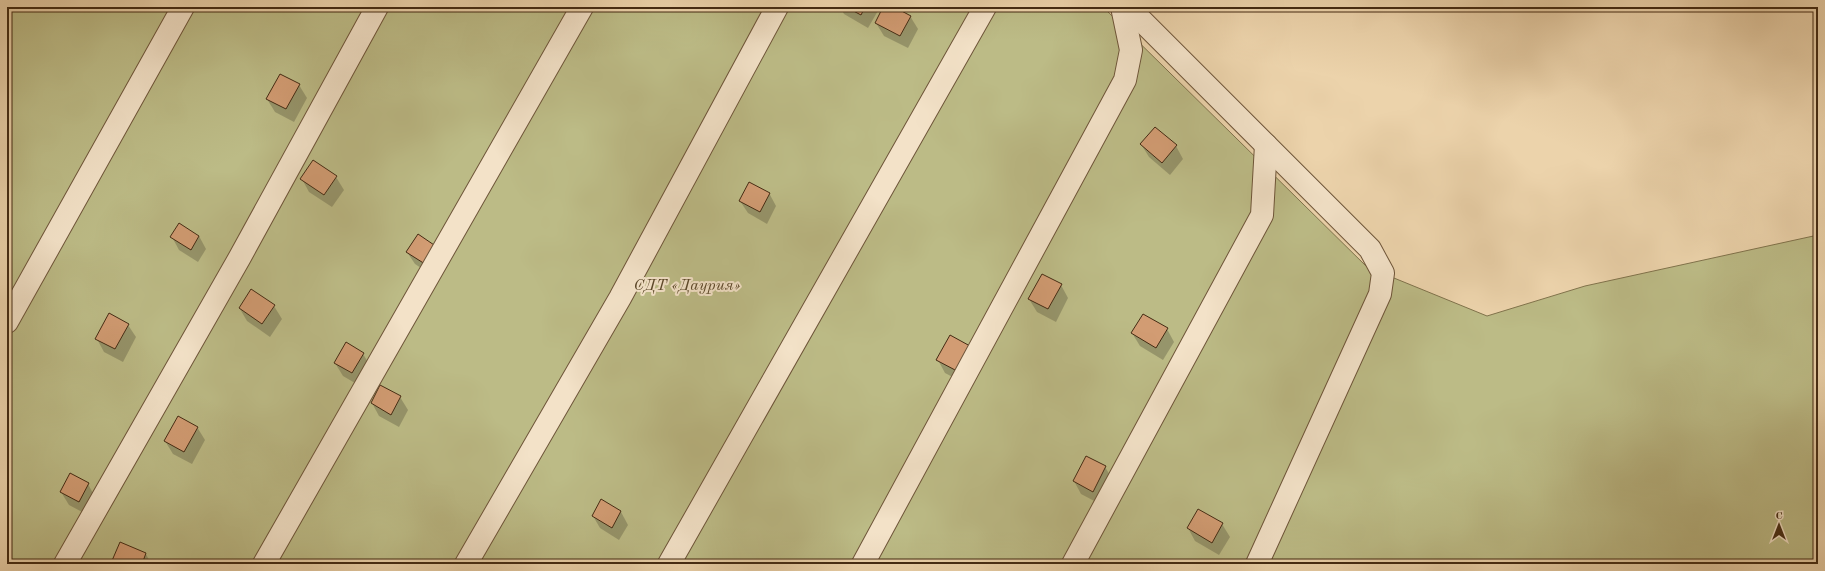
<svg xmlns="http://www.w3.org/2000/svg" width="1825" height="571" viewBox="0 0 1825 571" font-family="'Old Standard TT',serif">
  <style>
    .green { fill: #bcbb86; stroke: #80734c }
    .shadow { fill: #0003 }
    .building { fill: #d29c73; stroke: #442b13 }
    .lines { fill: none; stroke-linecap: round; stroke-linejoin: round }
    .minor-casing { stroke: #6e5539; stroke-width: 24 }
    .minor { stroke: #f3e2c8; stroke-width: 22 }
    .labels { text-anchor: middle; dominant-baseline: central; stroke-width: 4; stroke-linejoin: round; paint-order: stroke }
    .park-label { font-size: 16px; font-style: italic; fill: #5c482a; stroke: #f3e2c8 }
  </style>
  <rect width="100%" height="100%" fill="#ecd3ab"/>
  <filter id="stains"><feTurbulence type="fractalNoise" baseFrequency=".005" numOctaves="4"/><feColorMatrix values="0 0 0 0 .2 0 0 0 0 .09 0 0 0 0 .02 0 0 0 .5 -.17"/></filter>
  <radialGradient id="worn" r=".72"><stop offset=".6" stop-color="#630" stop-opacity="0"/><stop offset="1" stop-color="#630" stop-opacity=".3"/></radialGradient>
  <polygon class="green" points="7,7 1103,7 1367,267 1487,316 1585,286 1818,235 1818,564 7,564"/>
  <g class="shadow">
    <polygon points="840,7 877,7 879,9 868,28 844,14"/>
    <polygon points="884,7 892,7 910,16 918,29 908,48 884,36 876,23"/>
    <polygon points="299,85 307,98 294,122 275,112 267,99"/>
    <polygon points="1141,144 1176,146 1183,159 1170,175 1149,157"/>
    <polygon points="336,177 344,190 332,207 309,192 302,179"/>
    <polygon points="769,193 776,206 767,224 748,213 740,201"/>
    <polygon points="199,236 206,249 198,262 179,250 172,237"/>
    <polygon points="436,248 433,276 415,264 407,252"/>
    <polygon points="1061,285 1068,298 1056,322 1037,312 1029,299"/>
    <polygon points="274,306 282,319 270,337 247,321 240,309"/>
    <polygon points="128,325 136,337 123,362 104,352 97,339"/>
    <polygon points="1167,329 1174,342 1163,360 1140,346 1132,333"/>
    <polygon points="970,347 964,383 945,373 938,360"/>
    <polygon points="363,354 371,367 360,386 343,376 335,363"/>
    <polygon points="400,397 408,410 399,427 379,416 372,403"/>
    <polygon points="197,427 205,440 192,464 173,454 165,441"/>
    <polygon points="1105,467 1113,480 1100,504 1081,494 1074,481"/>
    <polygon points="88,484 95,497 86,514 69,505 61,492"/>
    <polygon points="621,512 628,525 619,540 600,528 593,516"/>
    <polygon points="1222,524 1230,537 1219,555 1195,541 1188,528"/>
    <polygon points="121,543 146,554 151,564 113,564"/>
  </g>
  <g class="building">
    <polygon points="846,7 865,7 861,15"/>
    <polygon points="883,7 894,7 911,16 900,36 875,23"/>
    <polygon points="280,74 300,84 286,109 266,99"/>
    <polygon points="1155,127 1177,145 1162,163 1140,144"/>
    <polygon points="313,160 337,176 324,195 300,179"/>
    <polygon points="749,182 770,193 760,212 739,201"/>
    <polygon points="179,223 199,236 191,250 170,237"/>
    <polygon points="418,234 437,247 425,264 406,252"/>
    <polygon points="1042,274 1062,284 1048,309 1028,299"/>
    <polygon points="251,289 275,305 262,324 239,308"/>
    <polygon points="109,313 129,324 115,349 95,339"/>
    <polygon points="1143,314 1168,328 1156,348 1131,333"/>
    <polygon points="950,335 970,346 957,371 936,360"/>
    <polygon points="346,342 364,353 352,373 334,363"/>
    <polygon points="380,385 401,396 391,415 371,403"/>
    <polygon points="178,416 198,427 184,452 164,441"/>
    <polygon points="1086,456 1106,466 1093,492 1073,481"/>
    <polygon points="70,473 89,483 79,502 60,492"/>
    <polygon points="601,499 621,511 612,528 592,516"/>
    <polygon points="1198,509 1223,523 1212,543 1187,528"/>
    <polygon points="120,542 146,553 142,564 111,563"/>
  </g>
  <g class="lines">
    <g class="minor-casing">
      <g id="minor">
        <polyline points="1128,7 1370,249 1383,273 1380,294 1257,564"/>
        <polyline points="7,322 183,7"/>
        <polyline points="65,564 240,257 377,7"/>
        <polyline points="264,564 582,7"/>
        <polyline points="466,564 620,298 777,7"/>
        <polyline points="669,564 985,7"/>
        <polyline points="863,564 1125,80 1131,50 1122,7"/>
        <polyline points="1073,564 1262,215 1266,145"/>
      </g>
    </g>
    <use href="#minor" class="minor"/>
  </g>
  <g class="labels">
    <g class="park-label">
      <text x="687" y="286">СДТ «Даурия»</text>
    </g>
  </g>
  <rect width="1825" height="571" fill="none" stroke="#ecd3ab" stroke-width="24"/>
  <rect x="8" y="8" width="1809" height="555" fill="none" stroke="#442b13" stroke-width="2"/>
  <rect x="12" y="12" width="1801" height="547" fill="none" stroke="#442b13"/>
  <g transform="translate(1779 525)" stroke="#f3e2c8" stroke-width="3" paint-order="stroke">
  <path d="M0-3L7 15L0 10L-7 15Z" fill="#442b13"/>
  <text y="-6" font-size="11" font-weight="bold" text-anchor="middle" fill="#442b13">С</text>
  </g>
  <rect width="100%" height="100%" filter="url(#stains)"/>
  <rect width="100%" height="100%" fill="url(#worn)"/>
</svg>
